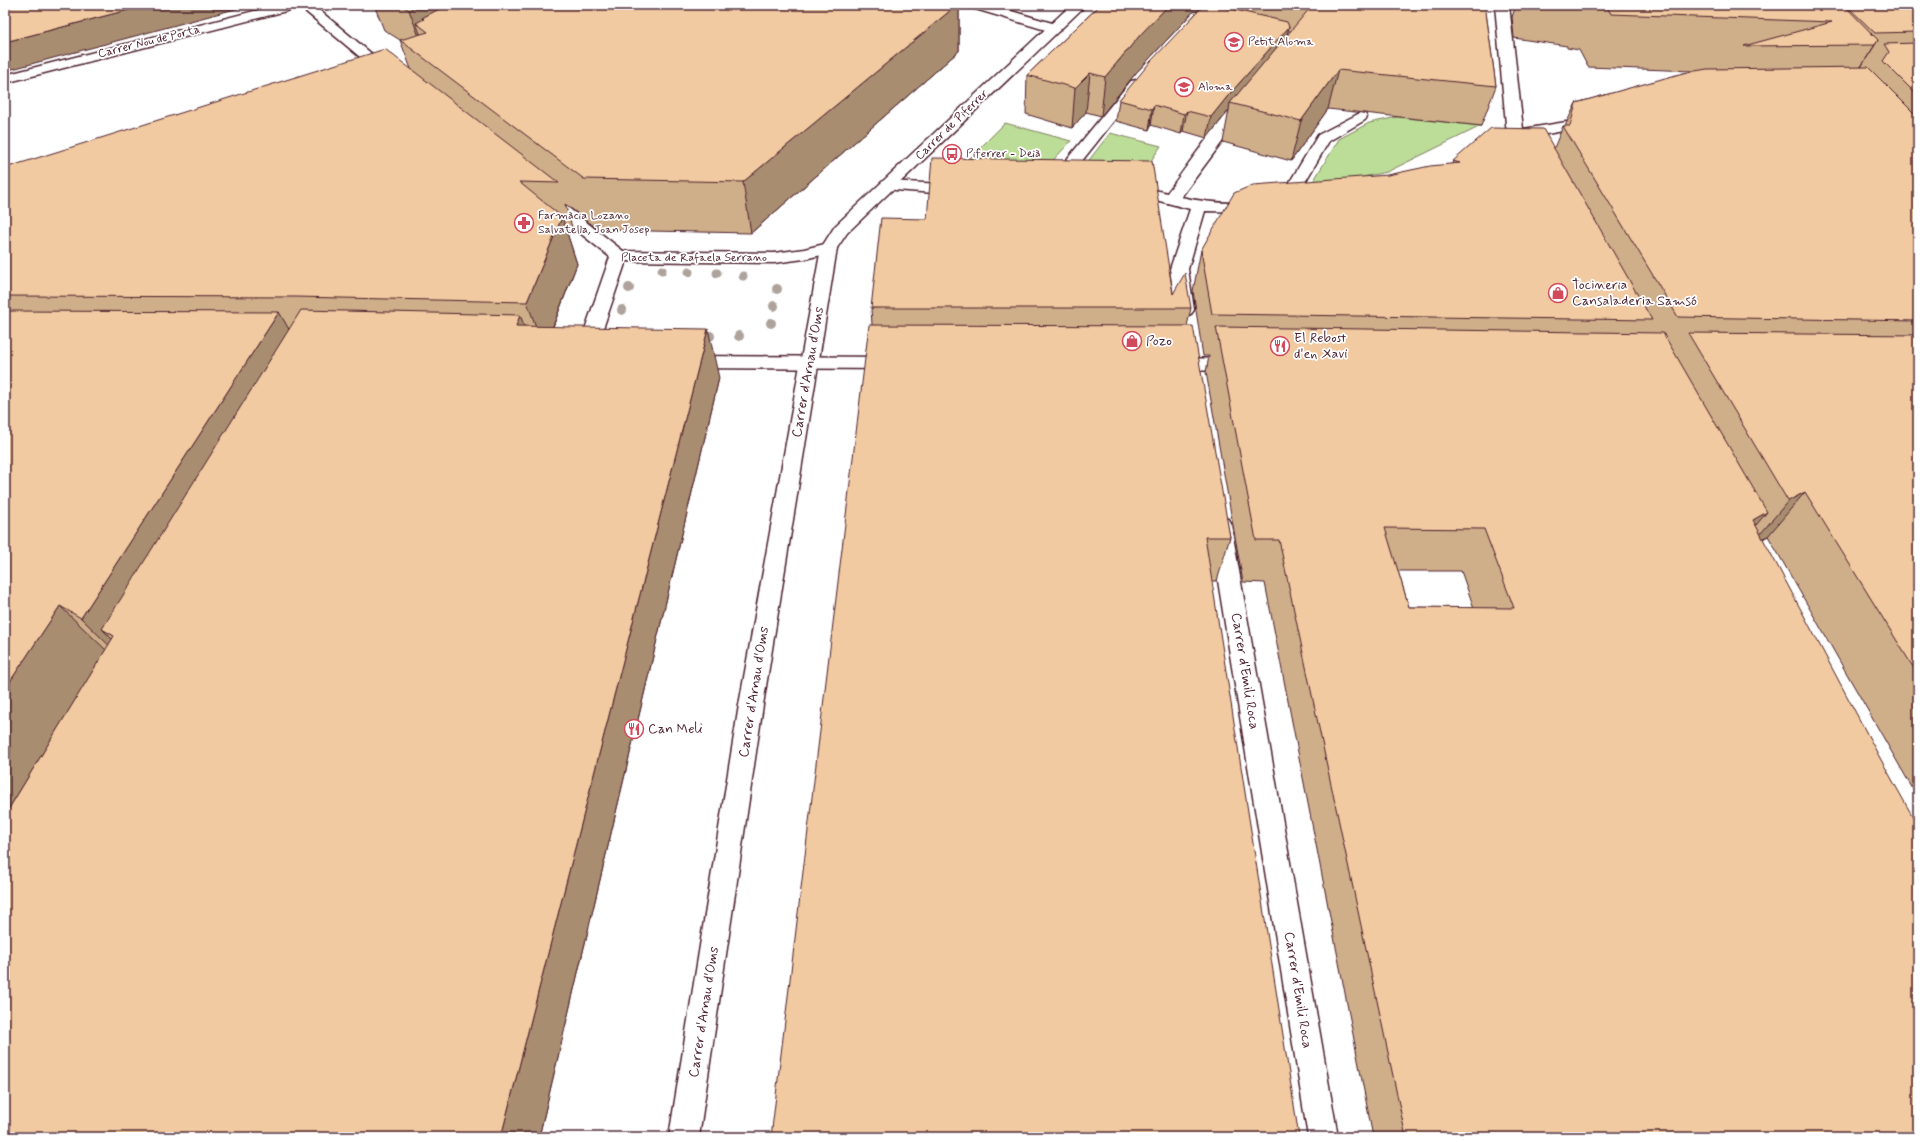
<svg xmlns="http://www.w3.org/2000/svg" width="1923" height="1142" viewBox="0 0 1923 1142" font-family="Mynerve,sans-serif">
  <style>
    .green { fill: #bbdd97; stroke: #827e61 }
    .lines { fill: none; stroke-linecap: round; stroke-linejoin: round }
    .minor-casing { stroke: #4a1f2b; stroke-width: 3 }
    .major-casing { stroke: #4a1f2b; stroke-width: 3 }
    .minor { fill: #fff; fill-rule: evenodd }
    .major { fill: #fff; fill-rule: evenodd }
    .tree { fill: #aea39c }
    .wall { fill: #cfae8a; stroke: #4a1f2b; fill-rule: evenodd }
    .shaded-wall { fill: #a98d71; stroke: #4a1f2b }
    .building { fill: #f1caa1; stroke: #4a1f2b; fill-rule: evenodd }
    .labels { text-anchor: middle; dominant-baseline: central; stroke-width: 3.5; stroke-linejoin: round; paint-order: stroke }
    .far-street-label { font-size: 12px; fill: #4a1f2b; stroke: #fff }
    .far-poi-label { font-size: 12px; fill: #4a1f2b; stroke: #fff; text-anchor: start }
    .poi-label { font-size: 14px; fill: #4a1f2b; stroke: #fff; text-anchor: start }
    .street-label { font-size: 14px; fill: #4a1f2b; stroke: #fff }
  </style>
  <rect width="100%" height="100%" fill="#fff"/>
  <filter id="ink" filterUnits="userSpaceOnUse"><feTurbulence type="fractalNoise" baseFrequency=".025" numOctaves="2"/><feDisplacementMap in="SourceGraphic" scale="8" xChannelSelector="R" yChannelSelector="G"/><feConvolveMatrix kernelMatrix="1 2 1 2 8 2 1 2 1" color-interpolation-filters="sRGB"/></filter>
  <g filter="url(#ink)">
    <g class="green">
      <polygon points="1397,117 1481,126 1387,172 1309,188 1339,139 1369,123"/>
      <polygon points="1005,123 1071,141 1043,171 955,173"/>
      <polygon points="1110,133 1161,146 1142,174 1089,160"/>
    </g>
    <g class="lines">
      <g class="minor-casing">
        <g id="minor">
          <polygon points="278,5 313,5 396,74 394,77 384,77 299,6 298,8 5,83 5,75"/>
          <polygon points="970,5 991,5 1059,25 1061,28 1059,31 1049,31 972,8"/>
          <polygon points="1495,5 1509,5 1523,129 1591,118 1596,119 1598,122 1596,125 1525,138 1531,147 1528,150 1518,150 1507,135"/>
          <polygon points="1136,80 1141,81 1143,84 1062,186 1056,188 1050,186 1048,183 1050,180 1131,81"/>
          <path d="M1245,98L1250,99L1252,102L1181,197C1199,201 1216,203 1234,203C1243,203 1253,201 1262,204L1264,207L1262,210L1256,212L1205,211L1188,269L1194,310L1191,314L1185,316L1179,314L1176,310L1170,269L1190,209L1152,199L1122,197L1120,194L1122,191C1137,187 1153,189 1167,193C1180,177 1231,101 1245,98Z"/>
          <polygon points="1360,113 1365,114 1367,117 1365,120 1329,141 1290,208 1284,210 1278,208 1276,205 1318,135"/>
          <polygon points="888,181 960,185 966,187 968,190 966,193 960,195 882,189 880,186 882,183"/>
          <polygon points="546,193 552,195 623,251 774,253 804,249 829,243 835,244 837,248 835,252 804,259 774,263 626,261 594,355 592,359 585,361 578,359 576,355 610,257 540,201 538,198 540,195"/>
          <polygon points="685,356 895,357 902,359 904,363 902,367 895,369 685,368 678,366 676,362 678,358"/>
          <polygon points="1169,358 1237,359 1244,361 1246,365 1244,369 1237,371 1169,370 1162,368 1160,364 1162,360"/>
          <polygon points="1220,517 1228,519 1231,525 1338,1137 1308,1137 1209,525 1212,519"/>
        </g>
      </g>
      <g class="major-casing">
        <polygon id="major" points="1071,5 1086,5 847,233 837,248 763,705 699,1137 669,1137 739,705 821,248 835,226"/>
      </g>
      <use href="#minor" class="minor"/>
      <use href="#major" class="major"/>
    </g>
    <g class="tree">
      <circle cx="662" cy="270" r="4.5"/>
      <circle cx="689" cy="272" r="4.5"/>
      <circle cx="717" cy="273" r="4.5"/>
      <circle cx="743" cy="276" r="4.5"/>
      <circle cx="629" cy="288" r="5"/>
      <circle cx="777" cy="289" r="5"/>
      <circle cx="774" cy="306" r="5"/>
      <circle cx="622" cy="310" r="5"/>
      <circle cx="771" cy="323" r="5"/>
      <circle cx="710" cy="336" r="5"/>
      <circle cx="739" cy="336" r="5"/>
    </g>
    <g class="wall">
      <polygon points="374,5 959,5 959,51 751,233 599,230 565,204 573,230 566,230 577,264 553,327 719,378 539,1137 5,1137 5,168 411,69 400,40 384,30"/>
      <path d="M1100,5H1485L1496,86L1481,126L1328,109L1291,161L1223,142L1229,110L1207,138L1183,131L1181,134L1151,125L1149,130L1116,121L1119,100L1198,11L1193,12L1136,73L1101,116L1086,112L1072,128L1026,114L1027,75ZM1288,31H1291L1287,36Z"/>
      <path d="M1516,5H1918V798L1768,536L1763,539L1918,1137H1373L1265,583L1243,582L1206,372L1209,356H1203L1193,291L1201,250L1388,175L1452,164L1453,161L1554,148L1563,126H1565L1576,103L1693,71L1588,67L1579,50L1567,48V46L1514,38L1512,17ZM1398,571H1461L1474,608L1409,607Z"/>
      <polygon points="1173,294 1191,308 1187,326 1230,537 1217,581 1212,581 872,325 871,308"/>
    </g>
    <g class="shaded-wall">
      <polygon points="147,5 250,5 5,71 5,42"/>
      <polygon points="418,5 527,5 424,19 422,18 426,30 416,23 429,57 427,58 409,10"/>
      <polygon points="957,5 959,5 959,51 751,233 743,182"/>
      <polygon points="1169,5 1200,5 1199,11 1193,12 1136,73 1101,116 1105,77 1141,34"/>
      <polygon points="1289,27 1284,47 1230,103 1229,110 1207,138 1211,117 1227,97"/>
      <polygon points="1878,40 1844,94 1840,99 1875,45"/>
      <polygon points="1338,70 1328,109 1291,161 1301,121"/>
      <polygon points="1090,73 1086,112 1072,128 1075,88"/>
      <polygon points="1154,105 1151,125 1149,130 1152,109"/>
      <polygon points="1187,111 1183,131 1181,134 1184,114"/>
      <polygon points="562,217 577,264 544,349 527,302"/>
      <polygon points="279,312 306,359 114,636 102,629 129,656 126,662 81,618"/>
      <polygon points="520,315 539,364 516,326"/>
      <polygon points="708,329 719,378 539,1137 501,1137"/>
      <polygon points="1805,492 1768,536 1752,544 1788,501"/>
      <polygon points="1767,512 1731,555 1753,520"/>
      <polygon points="60,606 106,650 5,815 5,689"/>
    </g>
    <g class="building">
      <polygon points="5,5 147,5 5,42"/>
      <polygon points="401,5 418,5 409,10"/>
      <polygon points="447,5 957,5 743,182 584,179 400,40 428,32 416,23 424,19 422,18"/>
      <polygon points="1100,5 1169,5 1141,34 1105,77 1090,73 1075,88 1027,75"/>
      <polygon points="1204,5 1214,5 1287,22 1289,27 1227,97 1211,117 1187,111 1184,114 1154,105 1152,109 1119,100 1151,61"/>
      <polygon points="1309,5 1485,5 1496,86 1338,70 1301,121 1230,103 1310,8"/>
      <polygon points="1606,5 1844,5 1878,40 1875,45 1744,46 1832,22 1611,14"/>
      <polygon points="1846,5 1918,5 1918,32 1875,33"/>
      <polygon points="1918,43 1918,96 1883,61 1889,52 1884,44"/>
      <polygon points="385,49 559,183 519,182 562,217 527,302 295,297 5,296 5,168"/>
      <polygon points="1868,67 1918,117 1918,321 1678,317 1563,126 1570,126 1576,103 1683,73 1707,69"/>
      <polygon points="1491,128 1543,129 1652,320 1212,314 1201,250 1234,193 1253,185 1388,175 1430,166 1460,163 1453,161"/>
      <polygon points="932,158 1152,161 1173,294 1185,273 1191,308 871,308 881,218 927,219"/>
      <polygon points="301,310 520,315 516,326 708,329 501,1137 5,1137 5,815 114,636 102,629"/>
      <polygon points="5,311 279,312 81,618 60,606 5,689"/>
      <polygon points="869,325 1193,326 1230,537 1205,537 1299,1137 771,1137"/>
      <path d="M1216,327L1663,333L1767,512L1753,520L1880,758L1918,826V1137H1406L1279,540H1256ZM1385,528L1484,529L1514,608L1409,607Z"/>
      <polygon points="1688,333 1918,335 1918,675 1805,492 1788,501"/>
    </g>
  </g>
  <defs>
    <g id="school-ring" transform="scale(1)"><circle r="9.5" fill="#fff" stroke="#d1495b" stroke-width="1.5"/><path d="M0-5L7-2L0 1L-7-2ZM-4 1L0 2.5L4 1V4Q0 6-4 4Z" fill="#d1495b"/></g>
    <g id="bus-ring" transform="scale(1)"><circle r="9.5" fill="#fff" stroke="#d1495b" stroke-width="1.5"/><path d="M-5-6H5V4H4V6H2V4H-2V6H-4V4H-5ZM-3.5-4V0h7V-4ZM-3.5 1.2v1.5H-2V1.2ZM2 1.2v1.5H3.5V1.2Z" fill="#d1495b"/></g>
    <g id="pharmacy-ring" transform="scale(1)"><circle r="9.5" fill="#fff" stroke="#d1495b" stroke-width="1.5"/><path d="M-2-6h4v4h4v4h-4v4h-4v-4h-4v-4h4Z" fill="#d1495b"/></g>
    <g id="shop-ring" transform="scale(1)"><circle r="9.5" fill="#fff" stroke="#d1495b" stroke-width="1.5"/><path d="M-5-2.5h2.3a2.7 3.5 0 0 1 5.4 0H5L5.5 6h-11ZM-1.5-2.5h3a1.5 2.3 0 0 0-3 0Z" fill="#d1495b"/></g>
    <g id="restaurant-ring" transform="scale(1)"><circle r="9.5" fill="#fff" stroke="#d1495b" stroke-width="1.5"/><path d="M-5-6h1v4h1v-4h1v4h1v-4h1v5L-1.5 .5V6h-2V.5L-5-1ZM5-6V6H3V1.5H1.5Q1.5-4 5-6Z" fill="#d1495b"/></g>
  </defs>
  <g fill-rule="evenodd">
    <use href="#school-ring" x="1234" y="42"/>
    <use href="#school-ring" x="1184" y="87"/>
    <use href="#bus-ring" x="952" y="154"/>
    <use href="#pharmacy-ring" x="524" y="223"/>
    <use href="#shop-ring" x="1558" y="293"/>
    <use href="#shop-ring" x="1132" y="341"/>
    <use href="#restaurant-ring" x="1280" y="346"/>
    <use href="#restaurant-ring" x="634" y="729"/>
  </g>
  <g class="labels">
    <g class="far-street-label">
      <text transform="translate(149 42) rotate(-14)">Carrer Nou de Porta</text>
      <text transform="translate(952 125) rotate(-44)">Carrer de Piferrer</text>
      <text x="694" y="258">Placeta de Rafaela Serrano</text>
    </g>
    <g class="far-poi-label">
      <text x="1248" y="42">Petit Aloma</text>
      <text x="1198" y="87">Aloma</text>
      <text x="966" y="154">Piferrer - Deià</text>
      <text x="538" y="216">Farmàcia Lozano<tspan x="538" dy="14">Salvatella, Joan Josep</tspan></text>
    </g>
    <g class="poi-label">
      <text x="1572" y="285">Tocineria<tspan x="1572" dy="16">Cansaladeria Samsó</tspan></text>
      <text x="1294" y="338">El Rebost<tspan x="1294" dy="16">d'en Xavi</tspan></text>
      <text x="1146" y="341">Pozo</text>
      <text x="648" y="729">Can Meli</text>
    </g>
    <g class="street-label">
      <text transform="translate(808 372) rotate(-80)">Carrer d'Arnau d'Oms</text>
      <text transform="translate(1245 671) rotate(81)">Carrer d'Emili Roca</text>
      <text transform="translate(754 692) rotate(-81)">Carrer d'Arnau d'Oms</text>
      <text transform="translate(1298 990) rotate(81)">Carrer d'Emili Roca</text>
      <text transform="translate(704 1012) rotate(-81)">Carrer d'Arnau d'Oms</text>
    </g>
  </g>
  <rect width="1923" height="1142" fill="none" stroke="#fff" stroke-width="20"/>
  <rect x="10" y="10" width="1903" height="1122" fill="none" stroke="#4a1f2b" stroke-width="1.5" filter="url(#ink)"/>
</svg>
